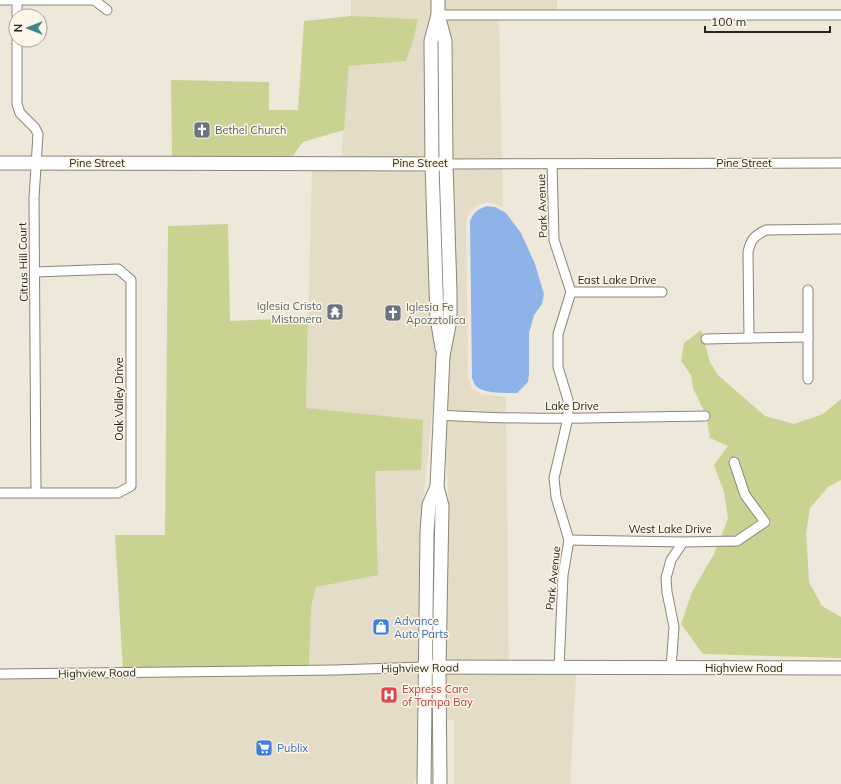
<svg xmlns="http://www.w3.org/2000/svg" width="841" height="784" viewBox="0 0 841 784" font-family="Mulish,sans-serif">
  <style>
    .built { fill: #e4dcc6 }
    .green { fill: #c9d290 }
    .water { fill: #8eb3e9 }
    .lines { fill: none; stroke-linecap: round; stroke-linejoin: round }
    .street-casing { stroke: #8a8578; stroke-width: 11 }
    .secondary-casing { stroke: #8a8578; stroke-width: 15 }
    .street { stroke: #fff; stroke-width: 9 }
    .secondary { stroke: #fff; stroke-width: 13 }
    .labels { text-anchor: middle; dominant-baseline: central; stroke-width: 3; stroke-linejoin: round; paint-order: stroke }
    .worship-label { font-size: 11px; fill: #5b616d; stroke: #fcf6e7; text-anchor: start }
    .street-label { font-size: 11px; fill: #26241e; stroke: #fcf6e7 }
    .shop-label { font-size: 11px; fill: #366cbe; stroke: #fcf6e7; text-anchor: start }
    .health-label { font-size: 11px; fill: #be3a42; stroke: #fcf6e7; text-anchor: start }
  </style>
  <rect width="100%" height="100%" fill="#eee8da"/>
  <g class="built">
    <polygon points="351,0 433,0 427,159 341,159 349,66 406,61 418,19 351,16"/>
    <rect x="443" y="0" width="114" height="11"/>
    <polygon points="444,20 499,20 502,159 451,159"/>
    <polygon points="312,167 428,168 438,356 424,491 421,663 309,666 311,608 316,587 378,574 375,471 423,421 306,408"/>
    <polygon points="451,168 502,168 503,207 496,204 488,202 479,204 470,211 466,221 468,378 472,388 481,394 506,397 506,413 445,411"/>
    <polygon points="444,419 506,422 509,663 444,663 448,491"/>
    <polygon points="444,671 576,675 570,784 454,784 454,720 444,719"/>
    <polygon points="421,672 419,768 414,784 0,784 0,678 335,674"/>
  </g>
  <g class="green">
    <polygon points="351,16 418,19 413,41 406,61 349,66 344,130 303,142 292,157 277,159 172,159 171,80 269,82 269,110 298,110 304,21"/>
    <polygon points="228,224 230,321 308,318 306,408 423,420 421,470 375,471 378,575 316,587 311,608 309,666 123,669 115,535 165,535 168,226"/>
    <polygon points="701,330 710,362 718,375 765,416 794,424 823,414 841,399 841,480 828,487 810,508 806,533 809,582 822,606 841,617 841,658 703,654 681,624 692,592 714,554 717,546 740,544 772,523 749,493 737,456 728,459 740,496 759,521 735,536 721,537 728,518 724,492 714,465 728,446 710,438 707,420 710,420 709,412 704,411 693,388 691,375 681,361 684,343"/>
  </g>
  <path class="water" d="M487,206L495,207L506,213L521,233L535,264L544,294L542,304L534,315L529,333V374L528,382L517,393C506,393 484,394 476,386C474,384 473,380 472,378L470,221C474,212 478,209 487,206Z"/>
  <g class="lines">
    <g class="street-casing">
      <g id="street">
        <polyline points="0,0 94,0 107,10"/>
        <polyline points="17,0 17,16"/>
        <polyline points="438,15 841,15"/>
        <polyline points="17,40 17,104 20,113 35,128 38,134 34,198 36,492"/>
        <polyline points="446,164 841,163"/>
        <polyline points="552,164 554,240 571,292 558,334 558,367 568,400 568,418 554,478 556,497 569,540 563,575 559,668"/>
        <path d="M808,290V337L749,338L748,252C751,239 754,236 766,230L841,229"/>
        <polyline points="571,292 662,292"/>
        <polyline points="706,339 749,338"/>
        <polyline points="808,379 808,337"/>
        <path d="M440,415C528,421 616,417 705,416"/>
        <polyline points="0,493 118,493 131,486 131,280 118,269 35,272"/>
        <polyline points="569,540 683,542 737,541 765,522 745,495 734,462"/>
        <polyline points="671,668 674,627 667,592 666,578 671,560 683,542"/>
        <polyline points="0,674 335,670 425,667"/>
      </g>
    </g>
    <g class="secondary-casing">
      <g id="secondary">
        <polyline points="438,0 438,15 431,41 432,164 437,318 442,348"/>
        <polyline points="438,15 445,41 446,164 450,292 450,320 443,356 437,487 442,506 439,667 440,784"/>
        <polyline points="0,163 446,164"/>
        <polyline points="425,667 841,668"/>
        <polyline points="424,784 427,533 429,505 437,487"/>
      </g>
    </g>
    <use href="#street" class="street"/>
    <use href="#secondary" class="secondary"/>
  </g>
  <defs>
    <g id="church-square" transform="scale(0.9)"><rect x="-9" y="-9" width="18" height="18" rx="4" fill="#6b7280" stroke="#fcf6e7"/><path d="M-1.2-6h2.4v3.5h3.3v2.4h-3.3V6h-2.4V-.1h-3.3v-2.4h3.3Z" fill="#fff"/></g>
    <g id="temple-square" transform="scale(0.9)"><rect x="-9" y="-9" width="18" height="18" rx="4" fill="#6b7280" stroke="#fcf6e7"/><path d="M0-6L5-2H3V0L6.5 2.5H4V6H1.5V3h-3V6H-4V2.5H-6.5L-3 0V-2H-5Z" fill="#fff"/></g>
    <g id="shop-square" transform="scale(0.9)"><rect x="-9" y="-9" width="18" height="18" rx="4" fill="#3f7fe0" stroke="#fcf6e7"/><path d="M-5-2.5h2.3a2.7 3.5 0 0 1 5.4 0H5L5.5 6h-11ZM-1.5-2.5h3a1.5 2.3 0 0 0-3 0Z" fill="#fff"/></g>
    <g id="hospital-square" transform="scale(0.9)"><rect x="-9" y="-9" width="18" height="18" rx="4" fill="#e0444e" stroke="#fcf6e7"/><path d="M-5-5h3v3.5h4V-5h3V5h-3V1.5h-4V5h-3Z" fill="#fff"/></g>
    <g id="supermarket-square" transform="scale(0.9)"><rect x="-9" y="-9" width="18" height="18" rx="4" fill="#3f7fe0" stroke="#fcf6e7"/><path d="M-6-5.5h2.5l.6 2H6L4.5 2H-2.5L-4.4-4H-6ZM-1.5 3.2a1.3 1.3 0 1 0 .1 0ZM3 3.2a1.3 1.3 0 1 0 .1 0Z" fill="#fff"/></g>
  </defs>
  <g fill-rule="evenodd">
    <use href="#church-square" x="202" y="130"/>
    <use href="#temple-square" x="335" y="312"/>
    <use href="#church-square" x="393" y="313"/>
    <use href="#shop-square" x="381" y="627"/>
    <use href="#hospital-square" x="389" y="695"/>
    <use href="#supermarket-square" x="264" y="748"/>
  </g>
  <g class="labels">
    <g class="worship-label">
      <text x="215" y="130">Bethel Church</text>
      <text x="322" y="306" text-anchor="end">Iglesia Cristo<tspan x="322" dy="13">Mistonera</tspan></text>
      <text x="406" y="307">Iglesia Fe<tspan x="406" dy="13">Apozztolica</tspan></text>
    </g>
    <g class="street-label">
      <text x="97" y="163">Pine Street</text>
      <text x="420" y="163">Pine Street</text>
      <text x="744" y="163">Pine Street</text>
      <text transform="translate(542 206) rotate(-92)">Park Avenue</text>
      <text transform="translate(23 262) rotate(-91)">Citrus Hill Court</text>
      <text x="617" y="280">East Lake Drive</text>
      <text transform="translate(119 399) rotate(-90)">Oak Valley Drive</text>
      <text x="572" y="406">Lake Drive</text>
      <text x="670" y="529">West Lake Drive</text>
      <text transform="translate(553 578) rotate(-84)">Park Avenue</text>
      <text transform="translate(420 668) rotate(-1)">Highview Road</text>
      <text x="744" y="668">Highview Road</text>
      <text transform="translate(97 673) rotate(-1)">Highview Road</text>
    </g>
    <g class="shop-label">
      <text x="394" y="621">Advance<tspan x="394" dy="13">Auto Parts</tspan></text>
      <text x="277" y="748">Publix</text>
    </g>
    <g class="health-label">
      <text x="402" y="689">Express Care<tspan x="402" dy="13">of Tampa Bay</tspan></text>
    </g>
  </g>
  <g transform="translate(28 28) rotate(270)"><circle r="19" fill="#fcf6e7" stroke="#a6a297"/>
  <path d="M0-3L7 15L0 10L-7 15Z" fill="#3e868b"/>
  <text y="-6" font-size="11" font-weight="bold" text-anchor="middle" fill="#26241e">N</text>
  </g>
  <path d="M705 26v6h125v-6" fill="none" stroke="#26241e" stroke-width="2"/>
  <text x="711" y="26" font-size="12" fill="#26241e" stroke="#fcf6e7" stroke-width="3" paint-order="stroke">100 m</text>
</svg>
